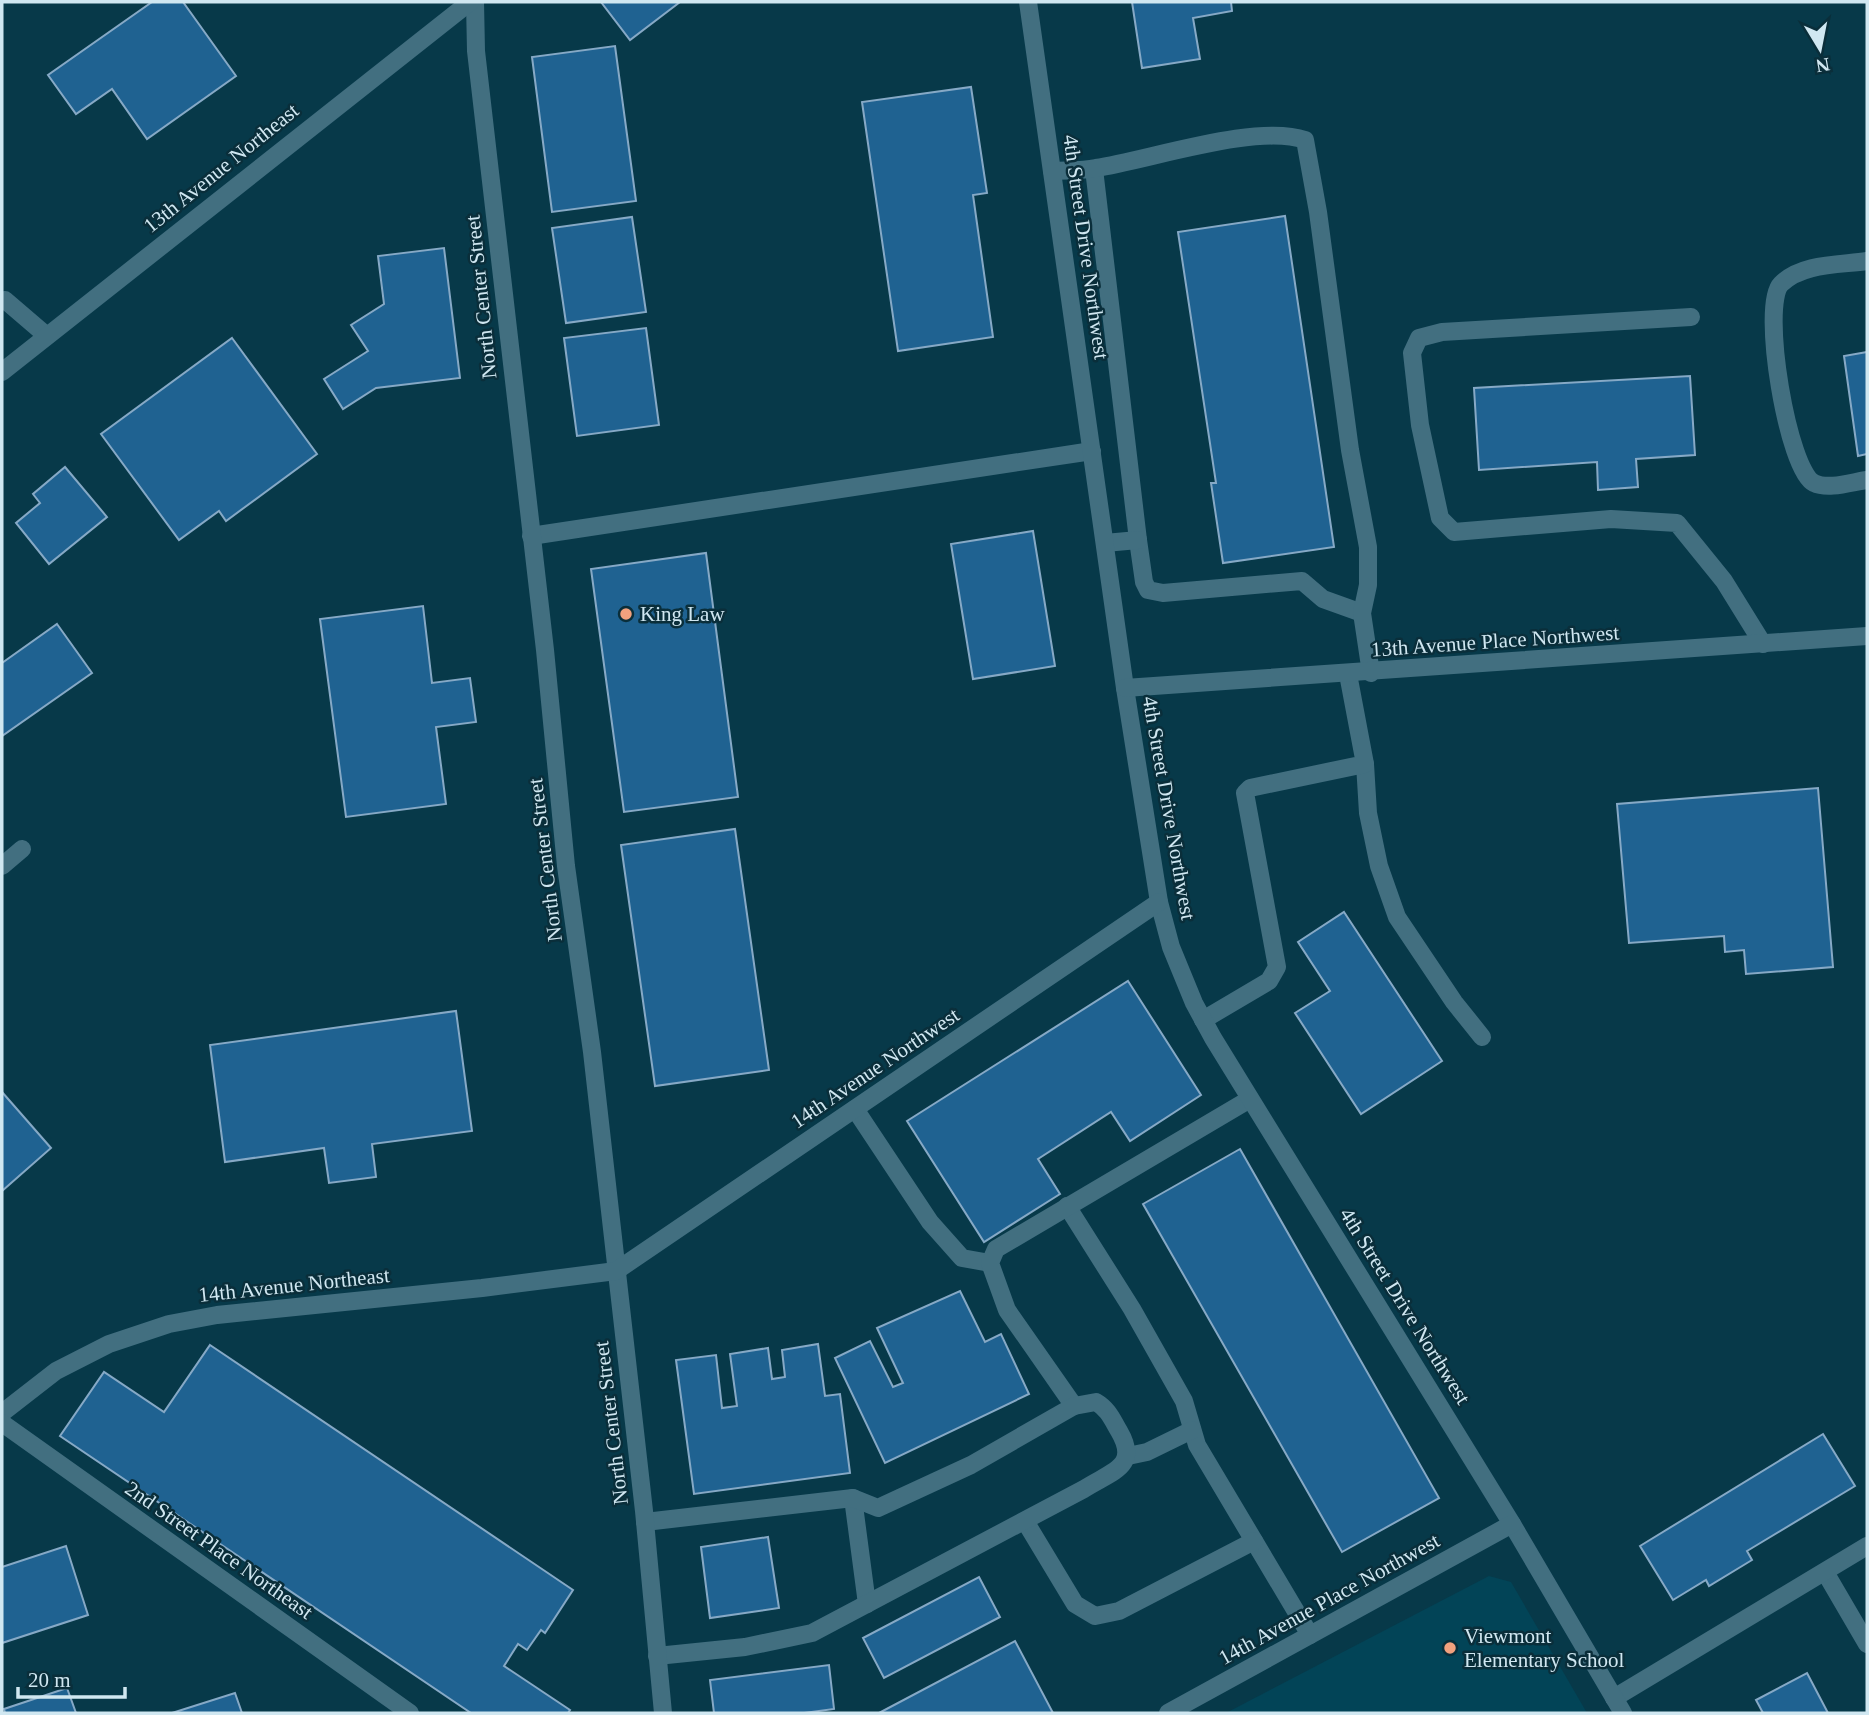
<svg xmlns="http://www.w3.org/2000/svg" width="1869" height="1715" viewBox="0 0 1869 1715" font-family="'Times New Roman',serif">
  <style>
    .built { fill: #024457 }
    .building { fill: #1f6291; stroke: #86a9c6; stroke-width: 2 }
    .lines { fill: none; stroke-linecap: round; stroke-linejoin: round }
    .service { stroke: #426f80; stroke-width: 18 }
    .minor { stroke: #426f80; stroke-width: 18 }
    .secondary { stroke: #426f80; stroke-width: 18 }
    .poi-dot { fill: #f2a17e; stroke: #0a2e3a; stroke-width: 2.5 }
    .labels { text-anchor: middle; dominant-baseline: central; stroke-width: 5; stroke-linejoin: round; paint-order: stroke }
    .street-label { font-size: 21px; fill: #d0e7f1; stroke: #0a2e3a }
    .poi-label { font-size: 21px; fill: #d0e7f1; stroke: #0a2e3a; text-anchor: start }
  </style>
  <rect width="100%" height="100%" fill="#073949"/>
  <polygon class="built" points="1489,1576 1511,1582 1587,1713 1226,1713"/>
  <g class="building">
    <polygon points="152,2 183,2 236,76 147,139 112,89 76,114 48,75"/>
    <polygon points="601,2 680,2 630,40"/>
    <polygon points="1132,2 1231,2 1232,11 1193,18 1200,59 1142,68"/>
    <polygon points="615,46 636,201 552,212 532,57"/>
    <polygon points="971,87 987,193 973,195 993,337 898,351 862,102"/>
    <polygon points="1285,216 1334,547 1223,563 1211,483 1216,483 1178,232"/>
    <polygon points="632,217 646,312 566,323 552,228"/>
    <polygon points="444,248 460,378 376,388 343,409 324,379 368,351 351,325 384,304 378,256"/>
    <polygon points="646,328 659,425 577,436 564,338"/>
    <polygon points="232,338 317,454 226,521 219,511 179,540 101,434"/>
    <polygon points="1867,352 1867,454 1858,456 1844,356"/>
    <polygon points="1690,376 1695,455 1636,459 1638,487 1598,490 1597,462 1479,470 1474,388"/>
    <polygon points="65,467 107,517 49,564 16,523 40,503 33,494"/>
    <polygon points="1033,531 1055,666 973,679 951,544"/>
    <polygon points="706,553 738,797 624,812 591,569"/>
    <polygon points="423,606 432,683 470,678 476,722 436,727 446,804 346,817 320,619"/>
    <polygon points="57,624 92,673 2,736 2,663"/>
    <polygon points="1818,788 1833,967 1746,974 1744,950 1725,952 1724,936 1629,943 1617,804"/>
    <polygon points="735,829 769,1070 655,1086 621,845"/>
    <polygon points="1344,912 1442,1061 1361,1114 1295,1013 1330,991 1298,942"/>
    <polygon points="1128,981 1201,1095 1130,1141 1111,1112 1038,1159 1060,1194 984,1242 907,1121"/>
    <polygon points="456,1011 472,1131 372,1144 376,1177 329,1183 324,1148 225,1162 210,1045"/>
    <polygon points="2,1092 51,1148 2,1191"/>
    <polygon points="1240,1149 1439,1498 1342,1552 1143,1204"/>
    <polygon points="960,1291 985,1342 1001,1334 1029,1394 885,1463 835,1358 870,1341 893,1387 903,1383 877,1328"/>
    <polygon points="818,1344 825,1396 840,1394 850,1473 694,1494 676,1360 716,1355 722,1408 737,1406 730,1354 768,1348 772,1379 785,1377 782,1350"/>
    <polygon points="210,1345 573,1590 545,1633 541,1630 527,1650 518,1644 504,1666 570,1710 568,1713 471,1713 60,1436 104,1372 164,1412"/>
    <polygon points="1823,1434 1855,1486 1747,1551 1752,1560 1709,1586 1706,1580 1673,1600 1640,1546"/>
    <polygon points="768,1537 779,1608 710,1618 701,1547"/>
    <polygon points="66,1546 88,1615 2,1643 2,1567"/>
    <polygon points="979,1577 1000,1617 884,1678 863,1638"/>
    <polygon points="1015,1641 1053,1713 879,1713"/>
    <polygon points="829,1665 834,1709 804,1713 714,1713 710,1680"/>
    <polygon points="1807,1673 1828,1713 1763,1713 1756,1700"/>
    <polygon points="67,1688 76,1713 5,1713 4,1709"/>
    <polygon points="235,1693 242,1713 172,1713"/>
  </g>
  <g class="lines">
    <g class="service">
      <polyline points="1094,169 1138,540 1144,582 1148,590 1163,593 1302,581 1323,599 1362,613"/>
      <path d="M1052,171C1067,170 1082,171 1096,168C1149,160 1257,123 1305,140L1318,212L1350,450L1368,547V585L1362,613L1371,673"/>
      <path d="M1867,261C1840,265 1802,263 1781,284C1760,305 1788,471 1814,483C1828,490 1852,482 1867,480"/>
      <polyline points="5,300 47,336"/>
      <polyline points="1691,317 1442,332 1419,338 1412,353 1420,425 1440,518 1454,532 1611,519 1677,523 1724,581 1763,644"/>
      <polyline points="531,536 1092,451"/>
      <polyline points="1105,543 1138,540"/>
      <polyline points="1365,764 1368,813 1379,866 1397,917 1454,1002 1482,1037"/>
      <polyline points="2,866 22,849"/>
      <polyline points="1203,1020 1269,981 1277,967 1245,793 1250,788 1365,764 1348,674"/>
      <polyline points="855,1109 930,1222 962,1258 990,1263"/>
      <polyline points="1067,1206 1132,1309 1184,1401 1197,1445 1310,1635"/>
      <polyline points="1074,1406 1007,1310 990,1263 996,1249 1250,1099"/>
      <polyline points="1128,1456 1147,1452 1192,1430"/>
      <polyline points="853,1498 867,1604"/>
      <polyline points="1025,1521 1075,1604 1095,1616 1119,1611 1254,1541"/>
      <path d="M645,1522L853,1498L878,1508L971,1465L1074,1406L1096,1402C1108,1409 1112,1419 1119,1431C1140,1467 1112,1471 1084,1489L812,1633L745,1647L657,1656"/>
      <polyline points="1825,1572 1867,1644"/>
      <polyline points="1614,1698 1867,1546"/>
    </g>
    <g class="minor">
      <polyline points="475,2 476,51 545,650 566,866 592,1052 644,1511 663,1713"/>
      <polyline points="1028,2 1125,688 1159,902 1171,947 1194,1003 1213,1038 1512,1524 1623,1713"/>
      <polyline points="1125,688 1867,636"/>
      <polyline points="2,1413 56,1371 109,1344 169,1324 217,1315 482,1288 616,1271 1159,902"/>
      <polyline points="2,1423 410,1713"/>
      <polyline points="1168,1713 1512,1524"/>
    </g>
    <polyline class="secondary" points="2,372 470,2"/>
  </g>
  <g class="poi-dot">
    <circle cx="626" cy="614" r="7"/>
    <circle cx="1450" cy="1648" r="7"/>
  </g>
  <g class="labels">
    <g class="street-label">
      <text transform="translate(221 168) rotate(-39)">13th Avenue Northeast</text>
      <text transform="translate(1086 247) rotate(82)">4th Street Drive Northwest</text>
      <text transform="translate(481 297) rotate(-96)">North Center Street</text>
      <text transform="translate(1495 641) rotate(-4)">13th Avenue Place Northwest</text>
      <text transform="translate(1169 808) rotate(80)">4th Street Drive Northwest</text>
      <text transform="translate(545 860) rotate(-97)">North Center Street</text>
      <text transform="translate(875 1068) rotate(-34)">14th Avenue Northwest</text>
      <text transform="translate(294 1285) rotate(-6)">14th Avenue Northeast</text>
      <text transform="translate(1405 1306) rotate(58)">4th Street Drive Northwest</text>
      <text transform="translate(611 1423) rotate(-97)">North Center Street</text>
      <text transform="translate(219 1550) rotate(35)">2nd Street Place Northeast</text>
      <text transform="translate(1329 1599) rotate(-29)">14th Avenue Place Northwest</text>
    </g>
    <g class="poi-label">
      <text x="640" y="614">King Law</text>
      <text x="1464" y="1636">Viewmont<tspan x="1464" dy="24">Elementary School</tspan></text>
    </g>
  </g>
  <rect width="1869" height="1715" fill="none" stroke="#d0e7f1" stroke-width="7"/>
  <g transform="translate(1820 49) rotate(170)" stroke="#0a2e3a" stroke-width="5" paint-order="stroke">
  <path d="M0-5L12 26L0 18L-12 26Z" fill="#d0e7f1"/>
  <text y="-10" font-size="19" font-weight="bold" text-anchor="middle" fill="#d0e7f1">N</text>
  </g>
  <path d="M18 1687v10h107v-10" fill="none" stroke="#d0e7f1" stroke-width="3.5"/>
  <text x="28" y="1687" font-size="21" fill="#d0e7f1" stroke="#0a2e3a" stroke-width="5" paint-order="stroke">20 m</text>
</svg>
